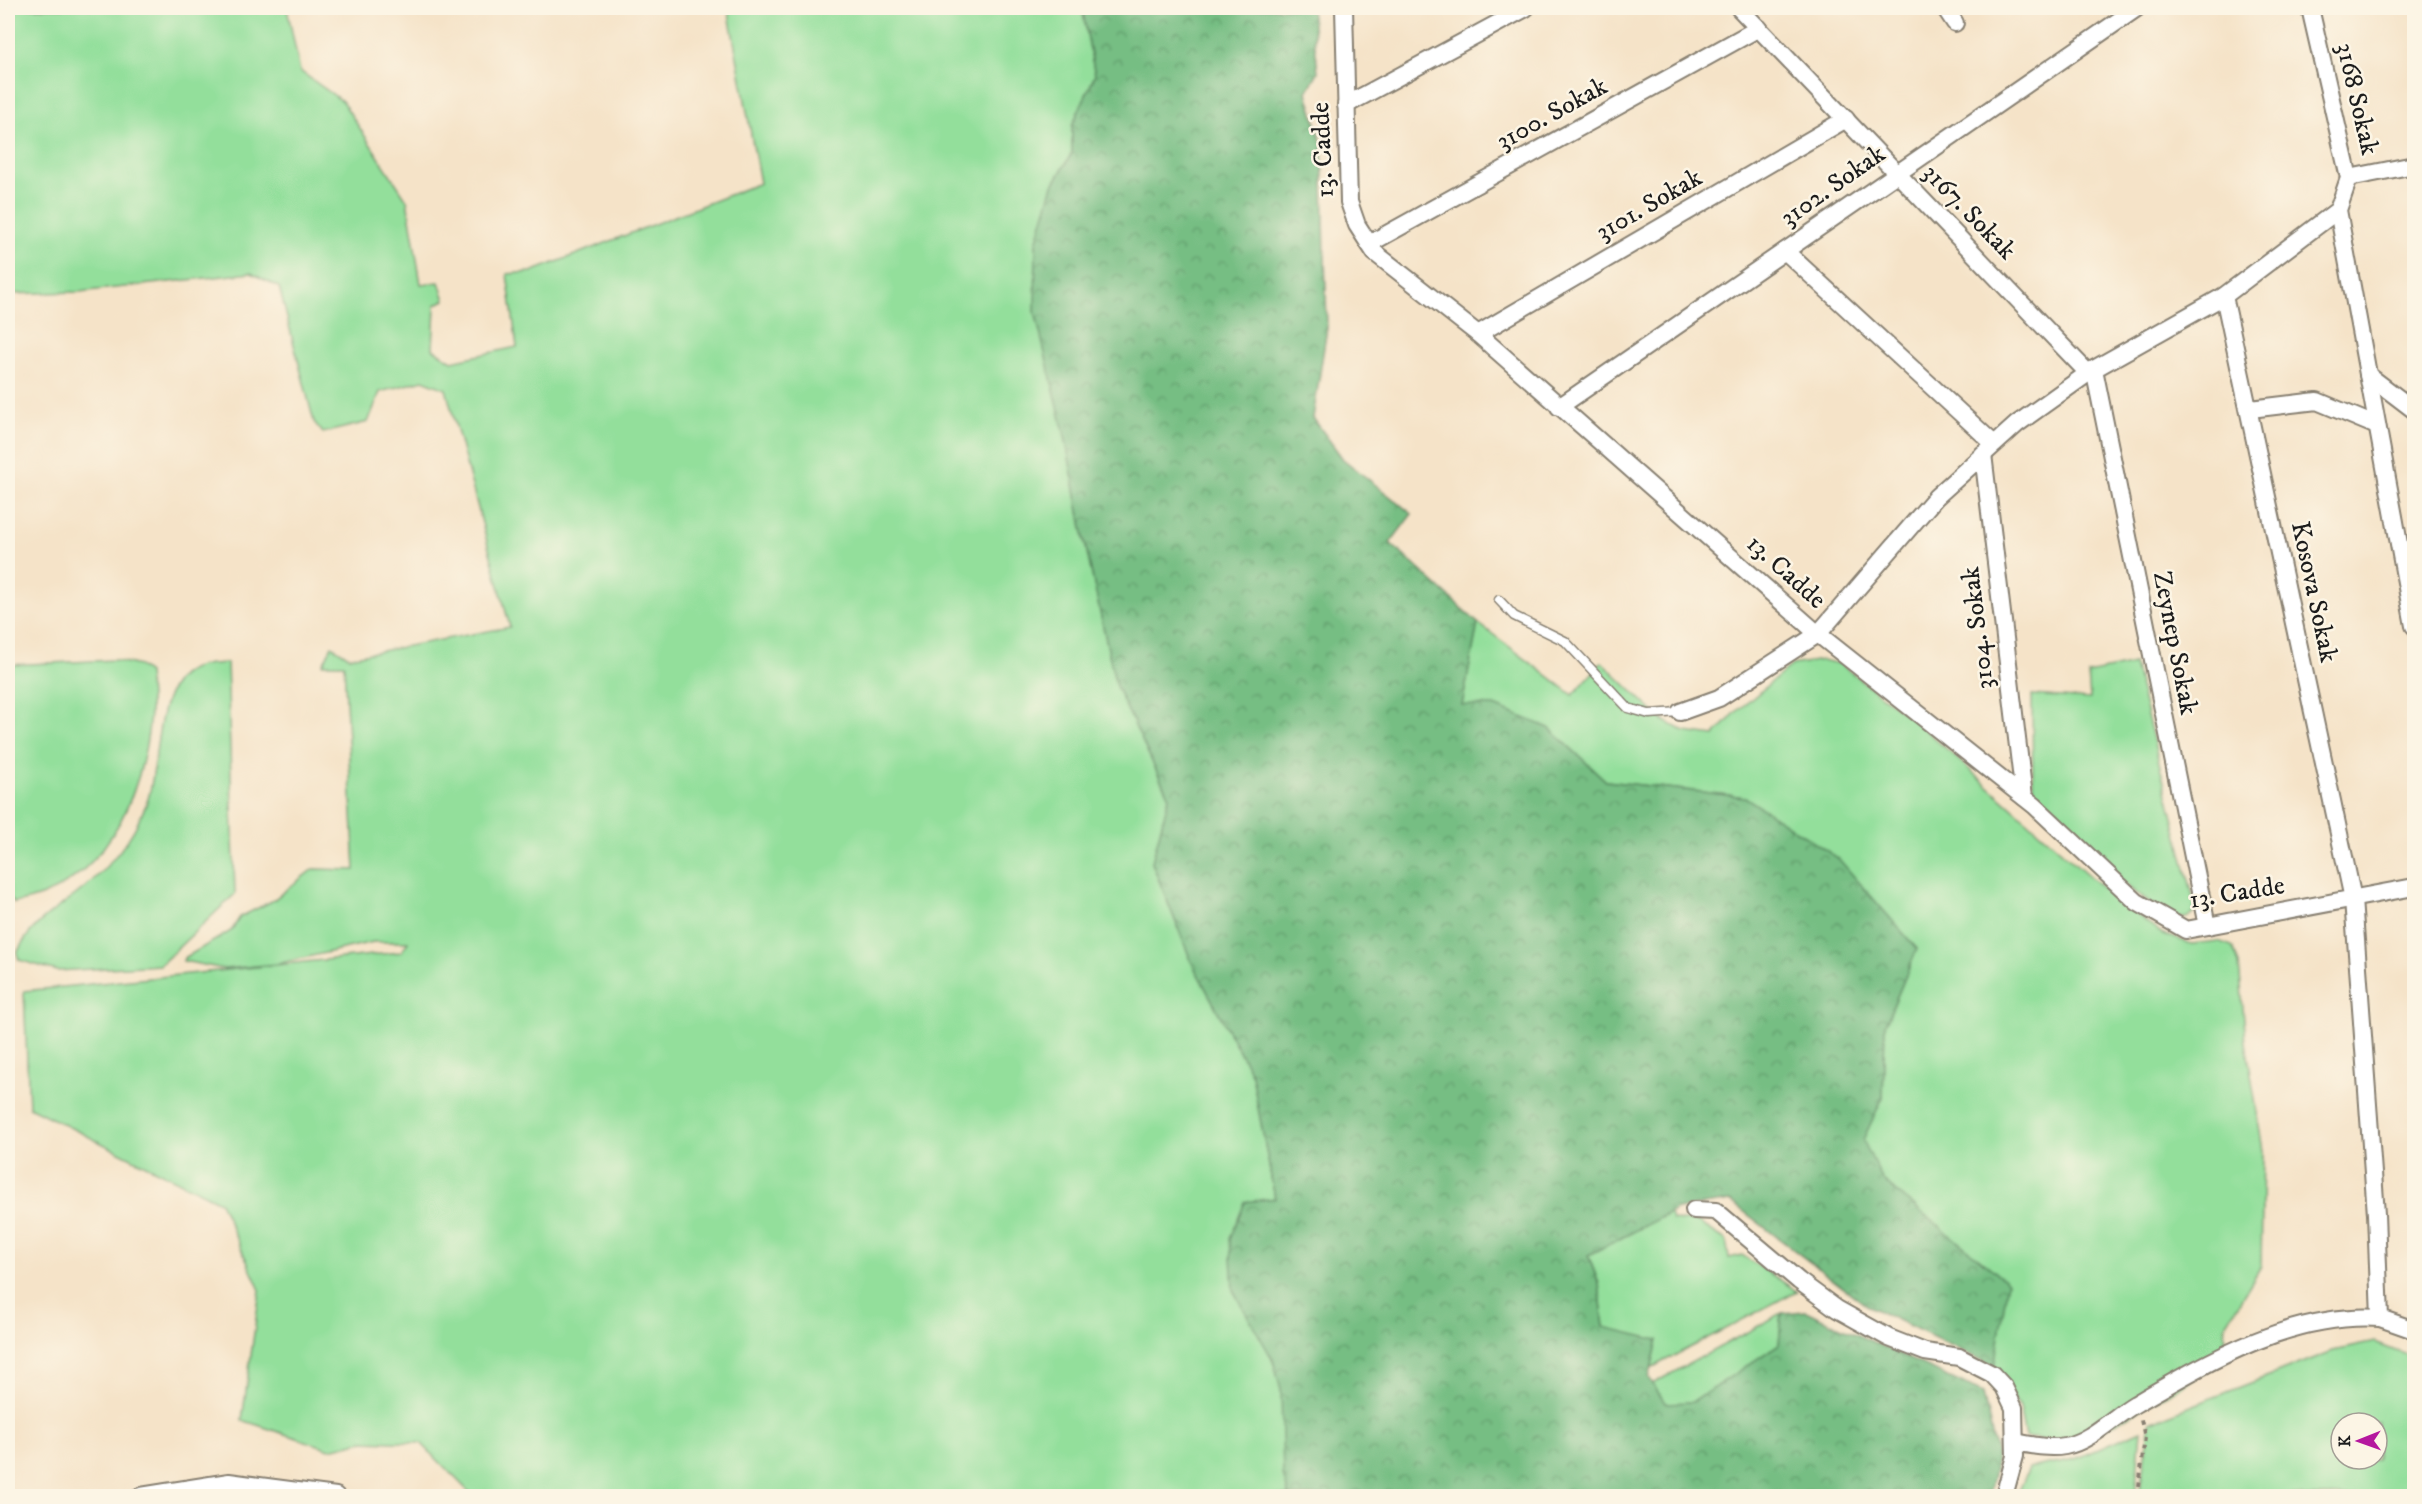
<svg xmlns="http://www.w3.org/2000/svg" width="2422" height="1504" viewBox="0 0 2422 1504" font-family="'IM FELL DW Pica',serif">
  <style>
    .green { fill: #93df9b; stroke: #587e5c; stroke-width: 1.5; fill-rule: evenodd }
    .forest { fill: url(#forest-crowns); stroke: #496d50; stroke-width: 1.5 }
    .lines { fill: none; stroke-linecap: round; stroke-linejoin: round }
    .service-casing { stroke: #888072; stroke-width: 11 }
    .minor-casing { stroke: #888072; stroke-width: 20 }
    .path { stroke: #888072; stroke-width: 4; stroke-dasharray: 4.5 4.5; stroke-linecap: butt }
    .service { stroke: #fff; stroke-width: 8 }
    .minor { stroke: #fff; stroke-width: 16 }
    .labels { text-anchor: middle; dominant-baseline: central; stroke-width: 5; stroke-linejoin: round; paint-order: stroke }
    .street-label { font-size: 26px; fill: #1c1c1c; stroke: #fcf5e5 }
  </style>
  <defs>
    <pattern id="forest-crowns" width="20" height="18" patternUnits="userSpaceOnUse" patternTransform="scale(1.5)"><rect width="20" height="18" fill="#76be83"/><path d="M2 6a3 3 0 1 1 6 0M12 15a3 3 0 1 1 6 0" fill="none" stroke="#609a6a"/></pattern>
  </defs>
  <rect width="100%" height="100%" fill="#fcf5e5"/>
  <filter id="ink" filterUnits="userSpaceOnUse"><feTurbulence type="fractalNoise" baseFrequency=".0167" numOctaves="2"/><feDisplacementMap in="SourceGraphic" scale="12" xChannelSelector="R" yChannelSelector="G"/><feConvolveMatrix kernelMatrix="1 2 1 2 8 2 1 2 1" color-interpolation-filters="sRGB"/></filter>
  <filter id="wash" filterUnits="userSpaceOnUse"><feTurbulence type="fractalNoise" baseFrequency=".008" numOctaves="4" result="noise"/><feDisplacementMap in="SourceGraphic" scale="24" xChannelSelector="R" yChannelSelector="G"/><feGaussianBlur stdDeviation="1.35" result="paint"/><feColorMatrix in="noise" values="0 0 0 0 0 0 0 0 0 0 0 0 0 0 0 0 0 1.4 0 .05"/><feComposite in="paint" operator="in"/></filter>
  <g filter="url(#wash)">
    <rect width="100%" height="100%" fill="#f5e3c8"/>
    <g class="green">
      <path d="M8,8H287L300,71L342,101L407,200L421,284L439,282L445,300L435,305L433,349L452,361L517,347L507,274L531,272L760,183L728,8H1082L1095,75L1072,126V153L1054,184L1065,436L1084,538L1116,686L1169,797L1152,863L1192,963L1252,1075L1275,1198L1233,1290C1250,1322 1276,1354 1281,1390C1286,1426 1279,1461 1289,1496H473L421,1443L363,1441L330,1449L242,1420L260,1290L220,1202L29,1107L24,991L401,952L408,942H373L277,964L224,969L183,961L184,958L231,931L240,917L272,901L313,869L355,870L344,664H323L332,646L349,657L510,627L446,389L423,380L380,392L368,422L323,433L314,422L279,287L251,273L79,292L8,294Z"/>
      <polygon points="1478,623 1573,695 1602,662 1661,719 1685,732 1714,736 1735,713 1792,665 1822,660 1840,664 1917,723 2113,897 2163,934 2192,944 2218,941 2232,946 2239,964 2246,1042 2263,1151 2261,1266 2225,1326 2225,1361 2077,1445 2025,1437 2019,1407 1994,1366 2007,1282 1883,1181 1862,1140 1883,1097 1885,1025 1917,949 1745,797 1606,781 1549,728 1462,705"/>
      <path d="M115,660L139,666L148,673C149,686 151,700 150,714C144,795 103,889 14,903L8,895V665Z"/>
      <path d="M227,663L235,894L160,965L57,971L19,960L17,953C31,924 50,914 74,896C98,878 127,847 139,820C142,813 146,806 148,799C159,765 154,690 188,671C200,664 213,664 227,663Z"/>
      <path d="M2134,664L2195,904L2194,913C2190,916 2187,919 2182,918C2148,915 2062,827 2033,801L2032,695L2090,699L2088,674Z"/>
      <polygon points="1670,1213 1672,1220 1698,1222 1726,1240 1729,1258 1742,1255 1797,1291 1651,1368 1658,1340 1604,1328 1599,1284 1588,1255"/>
      <polygon points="1782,1313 1779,1344 1693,1402 1665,1404 1652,1384"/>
      <path d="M2375,1342L2414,1357V1496H2139L2150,1422L2333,1351ZM2341,1423H2377V1459H2341Z"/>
      <polygon points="2141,1430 2135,1496 2017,1496 2029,1468 2075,1459"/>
    </g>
    <polygon class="forest" points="1082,8 1311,8 1318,72 1307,92 1322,144 1327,328 1313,418 1343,459 1412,514 1390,543 1478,623 1462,705 1494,706 1549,728 1606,781 1745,797 1838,858 1917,949 1885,1025 1883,1097 1863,1140 1883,1181 2008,1282 1994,1366 1866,1305 1730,1201 1677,1209 1588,1255 1599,1284 1604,1327 1658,1340 1649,1378 1665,1403 1693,1402 1779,1344 1782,1313 1806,1311 1983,1393 1997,1457 1990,1496 1289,1496 1283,1475 1281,1390 1273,1360 1233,1290 1230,1239 1245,1202 1275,1198 1252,1075 1192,963 1152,862 1169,797 1116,686 1084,538 1065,436 1035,312 1036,243 1053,185 1072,153 1072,126 1095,75"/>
  </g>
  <g filter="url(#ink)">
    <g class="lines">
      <g class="service-casing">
        <polyline id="service" points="1499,600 1514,616 1565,641 1628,708 1649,714 1680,712"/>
      </g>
      <g class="minor-casing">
        <g id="minor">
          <polyline points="1344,8 1349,202 1357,225 1375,253 1478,334 1818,634 2035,806 2137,902 2186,930 2414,887"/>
          <polyline points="1739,8 2088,373"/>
          <polyline points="1945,8 1955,23"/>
          <polyline points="2310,8 2349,178 2338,210 2414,626"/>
          <polyline points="1346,105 1526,8"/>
          <polyline points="2349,178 2414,165"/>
          <polyline points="1369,244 1759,28"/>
          <polyline points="1785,251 1994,444"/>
          <polyline points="2224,296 2353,899 2376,1214 2380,1318 2414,1330"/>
          <polyline points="1478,334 1846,119"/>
          <polyline points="2094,369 2207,926"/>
          <polyline points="2368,375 2414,410"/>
          <polyline points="1559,407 2137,8"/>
          <polyline points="2250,409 2317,401 2377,426"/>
          <polyline points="1983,454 2024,797"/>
          <polyline points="1680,712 1719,698 1818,634 1936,497 2017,424 2094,369 2224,296 2338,210"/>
          <polyline points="1694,1210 1716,1211 1799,1281 1837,1309 1889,1338 1925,1352 1959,1357 1992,1374 2004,1387 2014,1408 2015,1456 2004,1496"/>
          <path d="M2015,1442C2032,1445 2048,1449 2065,1446C2090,1442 2113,1417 2135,1404C2209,1361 2292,1312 2380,1318"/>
          <polyline points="141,1496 229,1482 336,1496"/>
        </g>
      </g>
      <polyline class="path" points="2138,1496 2145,1437 2141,1420"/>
      <use href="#service" class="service"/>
      <use href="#minor" class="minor"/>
    </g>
  </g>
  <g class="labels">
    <g class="street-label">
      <text transform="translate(2357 99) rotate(77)">3168 Sokak</text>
      <text transform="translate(1552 114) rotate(-29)">3100. Sokak</text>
      <text transform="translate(1323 150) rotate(-93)">13. Cadde</text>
      <text transform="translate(1833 186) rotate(-35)">3102. Sokak</text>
      <text transform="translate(1649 205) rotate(-30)">3101. Sokak</text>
      <text transform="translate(1969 212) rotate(46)">3167. Sokak</text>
      <text transform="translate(1786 572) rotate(42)">13. Cadde</text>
      <text transform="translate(2314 592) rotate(78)">Kosova Sokak</text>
      <text transform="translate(1978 628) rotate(-97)">3104. Sokak</text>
      <text transform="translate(2175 643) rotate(79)">Zeynep Sokak</text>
      <text transform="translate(2237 893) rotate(-9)">13. Cadde</text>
    </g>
  </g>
  <rect width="2422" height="1504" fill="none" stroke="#fcf5e5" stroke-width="30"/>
  <g transform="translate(2359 1441) rotate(269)"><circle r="28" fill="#fcf5e5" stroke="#a29e95" stroke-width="1.5"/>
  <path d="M0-4.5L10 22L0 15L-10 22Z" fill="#b5179e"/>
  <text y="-9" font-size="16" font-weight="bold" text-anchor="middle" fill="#1c1c1c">K</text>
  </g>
</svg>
